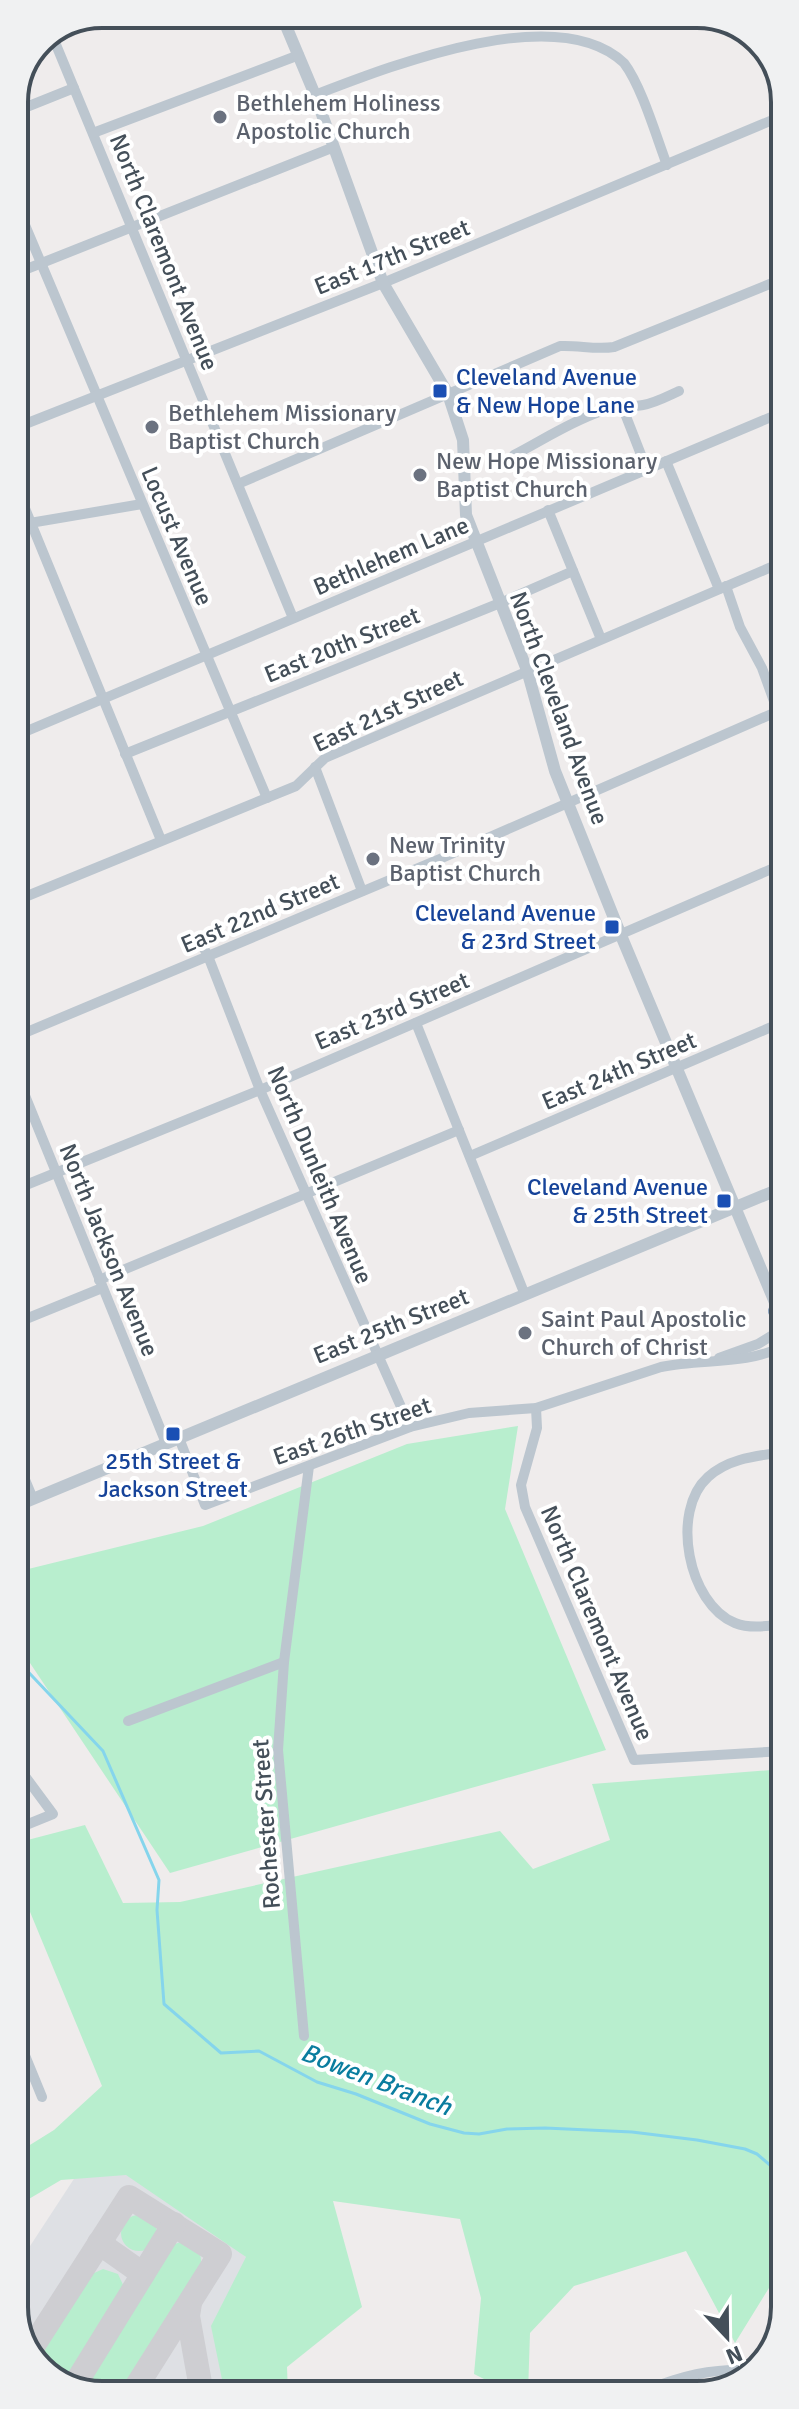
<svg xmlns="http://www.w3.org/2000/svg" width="799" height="2409" viewBox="0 0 799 2409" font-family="Signika,sans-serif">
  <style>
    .airport { fill: #dee0e4 }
    .green { fill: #b8eece }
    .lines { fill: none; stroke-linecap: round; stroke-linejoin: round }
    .stream { stroke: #85d5ec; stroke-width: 3 }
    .taxiway { stroke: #ceced2; stroke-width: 24 }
    .minor { stroke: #bcc6cf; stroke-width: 10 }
    .tertiary { stroke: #bcc6cf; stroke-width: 12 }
    .motorway { stroke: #829ebc; stroke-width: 18 }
    .worship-dot { fill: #6b7280; stroke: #fff; stroke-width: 3 }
    .transit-dot { fill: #1a4fb4; stroke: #fff; stroke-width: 3 }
    .labels { text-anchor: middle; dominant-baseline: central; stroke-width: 8; stroke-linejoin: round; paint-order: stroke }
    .worship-label { font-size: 24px; fill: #5b616d; stroke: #fff; text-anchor: start }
    .street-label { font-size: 24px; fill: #444f59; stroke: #fff }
    .transit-label { font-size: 24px; fill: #164399; stroke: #fff; text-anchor: end }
    .water-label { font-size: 26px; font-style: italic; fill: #0a7d9f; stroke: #fff }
    .rim { fill: none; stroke: #444f59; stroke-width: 4 }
  </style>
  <rect width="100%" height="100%" fill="#efecec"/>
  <polygon class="airport" points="102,2136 259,2268 274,2394 96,2395 44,2373 17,2329 17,2266"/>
  <g class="green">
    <polygon points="518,1426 505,1509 606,1750 170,1873 16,1642 16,1572 203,1526 407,1444"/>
    <polygon points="784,1769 784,1902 781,1903 771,1935 785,1941 785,2262 735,2343 686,2251 574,2286 530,2333 528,2393 512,2393 474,2374 481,2298 460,2219 333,2201 362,2307 287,2367 288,2394 225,2394 211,2326 246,2257 126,2175 61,2180 17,2206 17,2153 54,2130 102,2086 16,1878 16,1843 85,1825 123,1903 180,1902 500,1831 533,1869 610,1840 592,1784"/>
    <circle cx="139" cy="2233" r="18"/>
    <path d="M181,2242C201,2244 203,2257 200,2274L123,2395H96L78,2387L169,2246Z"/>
    <polygon points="103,2269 118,2274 124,2287 65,2382 44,2373 37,2361 92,2274"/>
  </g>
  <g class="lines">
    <polyline class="stream" points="16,1659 103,1751 159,1880 157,1910 164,2004 221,2053 259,2051 317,2082 356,2094 430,2124 464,2133 479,2134 507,2129 545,2128 632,2132 697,2140 745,2149 757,2154 785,2178"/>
    <g class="taxiway">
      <polyline points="99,2243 143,2274"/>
      <polyline points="190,2303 188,2316 202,2394"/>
      <polyline points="30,2351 129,2197 220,2254 131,2395"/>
      <polyline points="74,2386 174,2224"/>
    </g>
    <g class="minor">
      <polyline points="52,35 293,618"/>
      <path d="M315,95C393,65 558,0 624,63C642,87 656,136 667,165"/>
      <polyline points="14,112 74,88"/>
      <polyline points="93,133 299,55"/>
      <polyline points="14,199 267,798"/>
      <polyline points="14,274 334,147"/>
      <polyline points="622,406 647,470"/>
      <polyline points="15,428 383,283 782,116"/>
      <path d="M514,455C543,440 568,423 599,412C614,406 628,408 643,405C655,403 668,396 679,391"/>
      <polyline points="666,461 719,589"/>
      <polyline points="15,484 161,840"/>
      <path d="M238,484L560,346C579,345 595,350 614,347L782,279"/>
      <polyline points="548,510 601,639"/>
      <polyline points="15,530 30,523 142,504"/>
      <polyline points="726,586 740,627 762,668 783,726"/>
      <polyline points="15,736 783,412"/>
      <polyline points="125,754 500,603 573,571"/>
      <polyline points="315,767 362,891"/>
      <polyline points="15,901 296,786 325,758 783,562"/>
      <polyline points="198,937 208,956 260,1090 410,1427"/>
      <polyline points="416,1023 525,1295"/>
      <polyline points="15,1037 442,858 783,709"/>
      <polyline points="15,1071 166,1443"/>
      <polyline points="470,1156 783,1022"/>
      <polyline points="16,1189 260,1090 783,864"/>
      <polyline points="99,1280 459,1130"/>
      <polyline points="16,1323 102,1288"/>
      <polyline points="719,1358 758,1344 784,1328"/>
      <polyline points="536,1408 537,1428 521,1485 525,1507 634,1760 784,1751"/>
      <path d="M179,1438L205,1505L410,1427L469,1413L536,1408L661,1367C703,1358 744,1366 784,1346"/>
      <path d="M784,1452C757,1456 729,1458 708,1477C670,1511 688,1604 735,1623C750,1629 768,1626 784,1624"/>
      <polyline points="16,1458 33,1499"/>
      <polyline points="128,1721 284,1662"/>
      <polyline points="16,1764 53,1814 16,1829"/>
      <polyline points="17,2036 42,2097"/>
      <polyline points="304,2036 278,1750 284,1662 309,1466"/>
      <path d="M642,2392C680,2376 712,2368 753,2370"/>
    </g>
    <g class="tertiary">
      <polyline points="281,14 315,95 383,283 448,394 463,440 466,515 527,670 555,771 620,933 784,1324"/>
      <polyline points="16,1506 784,1187"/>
    </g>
    <polyline class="motorway" points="777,1311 784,1312"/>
  </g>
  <g class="worship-dot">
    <circle cx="220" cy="117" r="8"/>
    <circle cx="152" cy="427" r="8"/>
    <circle cx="420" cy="475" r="8"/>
    <circle cx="373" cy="859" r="8"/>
    <circle cx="525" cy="1333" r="8"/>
  </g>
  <g class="transit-dot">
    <rect x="432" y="383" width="16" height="16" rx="4"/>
    <rect x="604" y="919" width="16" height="16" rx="4"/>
    <rect x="716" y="1193" width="16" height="16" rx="4"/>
    <rect x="165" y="1426" width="16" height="16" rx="4"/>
  </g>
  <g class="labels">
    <g class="worship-label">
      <text x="236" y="103">Bethlehem Holiness<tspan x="236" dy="28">Apostolic Church</tspan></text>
      <text x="168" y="413">Bethlehem Missionary<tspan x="168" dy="28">Baptist Church</tspan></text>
      <text x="436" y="461">New Hope Missionary<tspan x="436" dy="28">Baptist Church</tspan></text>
      <text x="389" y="845">New Trinity<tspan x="389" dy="28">Baptist Church</tspan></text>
      <text x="541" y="1319">Saint Paul Apostolic<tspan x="541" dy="28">Church of Christ</tspan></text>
    </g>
    <g class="street-label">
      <text transform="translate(164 252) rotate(68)">North Claremont Avenue</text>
      <text transform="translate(392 257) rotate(-22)">East 17th Street</text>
      <text transform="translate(177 536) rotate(67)">Locust Avenue</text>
      <text transform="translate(391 556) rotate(-23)">Bethlehem Lane</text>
      <text transform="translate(342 645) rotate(-22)">East 20th Street</text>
      <text transform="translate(559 708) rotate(70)">North Cleveland Avenue</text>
      <text transform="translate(388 711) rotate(-25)">East 21st Street</text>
      <text transform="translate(260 913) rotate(-23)">East 22nd Street</text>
      <text transform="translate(392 1011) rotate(-23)">East 23rd Street</text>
      <text transform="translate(619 1071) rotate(-23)">East 24th Street</text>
      <text transform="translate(320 1175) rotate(67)">North Dunleith Avenue</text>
      <text transform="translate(109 1250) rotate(68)">North Jackson Avenue</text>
      <text transform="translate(391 1326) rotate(-22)">East 25th Street</text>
      <text transform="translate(352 1431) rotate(-19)">East 26th Street</text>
      <text transform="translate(597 1623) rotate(67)">North Claremont Avenue</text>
      <text transform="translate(266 1824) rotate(-94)">Rochester Street</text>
    </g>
    <g class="transit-label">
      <text x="456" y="377" text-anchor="start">Cleveland Avenue<tspan x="456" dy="28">&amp; New Hope Lane</tspan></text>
      <text x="596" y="913">Cleveland Avenue<tspan x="596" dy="28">&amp; 23rd Street</tspan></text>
      <text x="708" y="1187">Cleveland Avenue<tspan x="708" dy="28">&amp; 25th Street</tspan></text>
      <text x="173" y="1461" text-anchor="middle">25th Street &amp;<tspan x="173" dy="28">Jackson Street</tspan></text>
    </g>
    <g class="water-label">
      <text transform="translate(376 2080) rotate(21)">Bowen Branch</text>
    </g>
  </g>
  <path d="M0 0H799V2409H0ZM102 28H697A74 74 0 0 1 771 102V2307A74 74 0 0 1 697 2381H102A74 74 0 0 1 28 2307V102A74 74 0 0 1 102 28Z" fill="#f0f1f2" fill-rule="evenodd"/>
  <path class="rim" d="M102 28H697A74 74 0 0 1 771 102V2307A74 74 0 0 1 697 2381H102A74 74 0 0 1 28 2307V102A74 74 0 0 1 102 28Z"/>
  <g transform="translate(727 2337) rotate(158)" stroke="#ffffff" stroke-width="6" paint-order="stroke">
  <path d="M0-6L14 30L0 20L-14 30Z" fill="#444f59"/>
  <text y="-12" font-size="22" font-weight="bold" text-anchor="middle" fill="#444f59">N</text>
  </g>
</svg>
